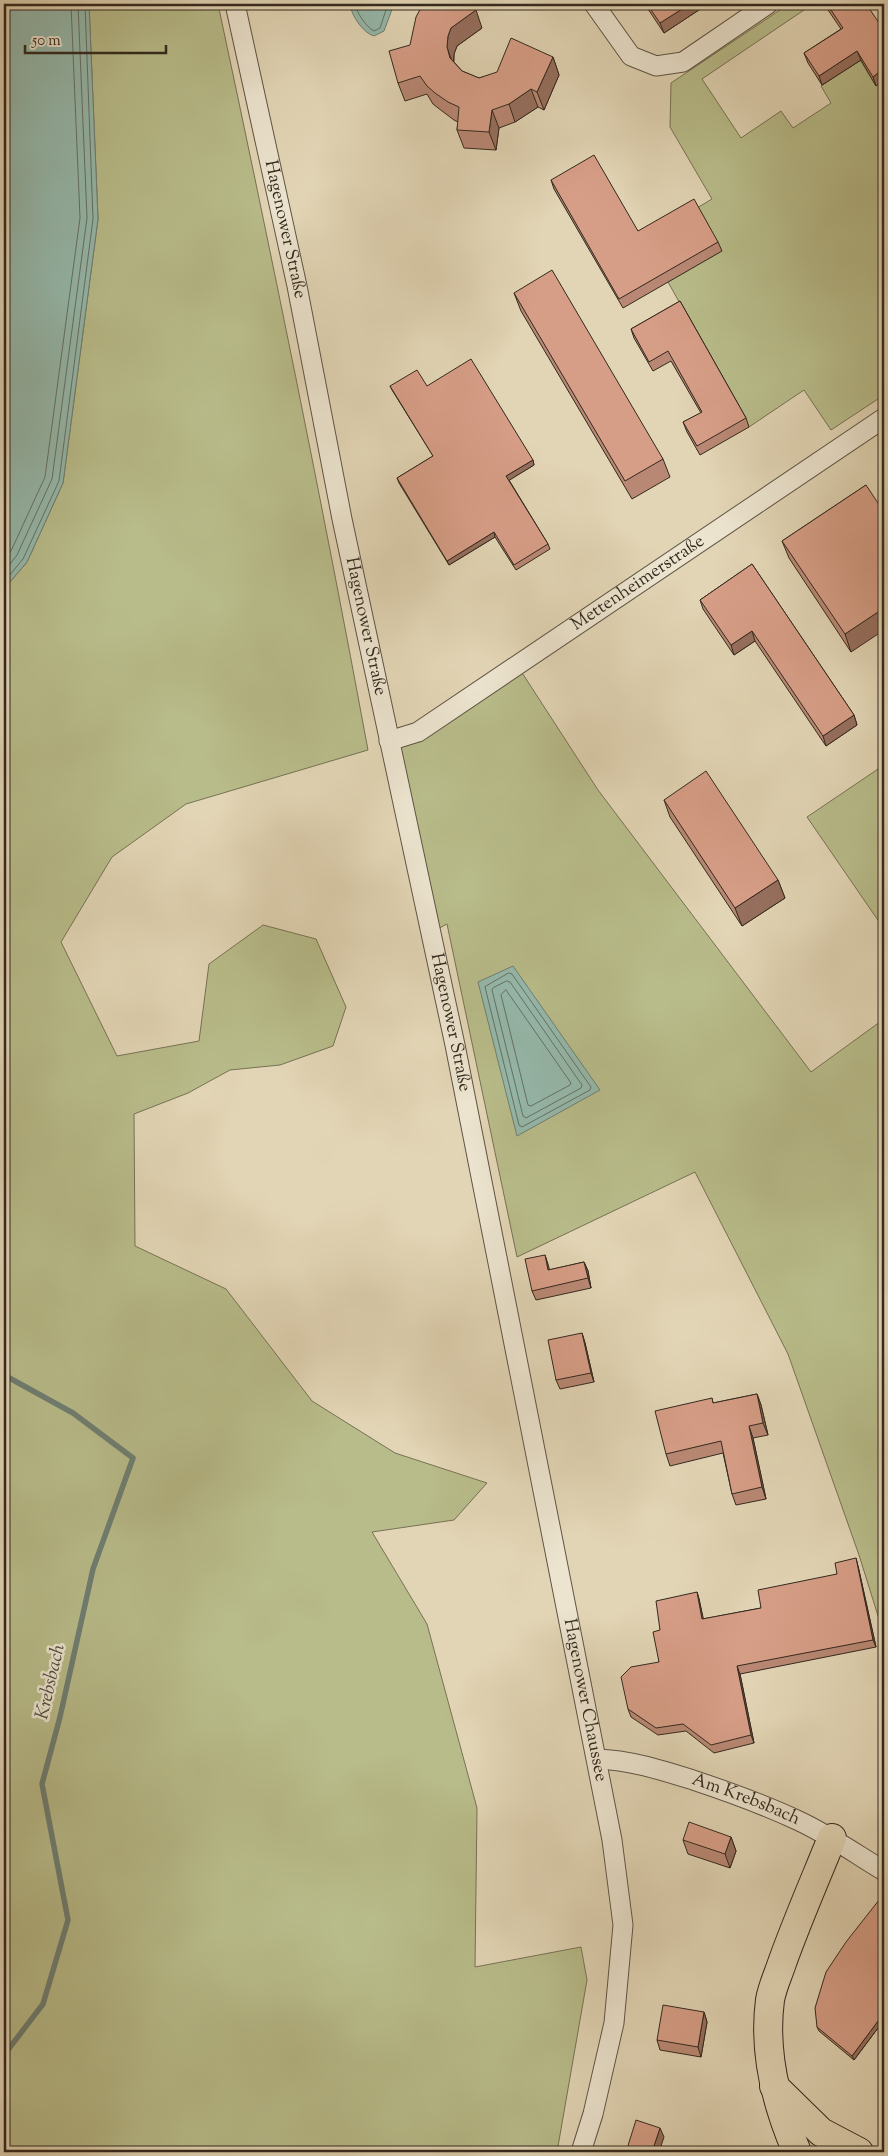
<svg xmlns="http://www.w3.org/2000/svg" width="888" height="2156" viewBox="0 0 888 2156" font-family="'Sorts Mill Goudy',serif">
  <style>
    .green { fill: #b8bc8a; stroke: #767254 }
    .water { fill: #95b9ac; stroke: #6e7f73 }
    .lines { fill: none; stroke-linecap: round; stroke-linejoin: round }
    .shore { stroke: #647165; stroke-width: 1 }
    .stream { stroke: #6e7f73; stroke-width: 5.5 }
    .street-casing { stroke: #5f5444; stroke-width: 21 }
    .highway-casing { stroke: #33291e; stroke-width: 30 }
    .street { stroke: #ece4cf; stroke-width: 19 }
    .highway { stroke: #e2d5b5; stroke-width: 28 }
    .wall { fill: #b98874; stroke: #33291e }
    .shaded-wall { fill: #966f5e; stroke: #33291e }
    .building { fill: #d79e87; stroke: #33291e }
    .labels { text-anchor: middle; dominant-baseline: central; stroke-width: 5; stroke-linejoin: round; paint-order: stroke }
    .street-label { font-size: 18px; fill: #33291e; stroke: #ece4cf }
    .water-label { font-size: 19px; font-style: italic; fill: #4c4d42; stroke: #ece4cf }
  </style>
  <rect width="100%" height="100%" fill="#e2d5b5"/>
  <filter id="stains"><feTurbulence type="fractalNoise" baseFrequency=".004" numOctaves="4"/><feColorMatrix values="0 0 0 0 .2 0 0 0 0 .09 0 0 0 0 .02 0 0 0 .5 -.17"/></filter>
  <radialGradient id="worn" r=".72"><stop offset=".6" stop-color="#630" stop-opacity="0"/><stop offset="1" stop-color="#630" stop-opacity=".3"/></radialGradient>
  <g class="green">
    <path d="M89,4H218C271,252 322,501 368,750L186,804L112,857L61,942L117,1056L199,1041L209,964L263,925L316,939L346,1007L333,1046L280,1065L230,1070L188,1093L134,1114L135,1246L226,1289L312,1401L395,1453L487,1483L454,1520L372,1532L427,1624L477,1808L475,1967L581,1947L587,1980L557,2152H4V589L27,562L63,483L98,219Z"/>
    <polygon points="789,4 800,4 804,10 702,79 741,138 781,111 793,128 831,103 821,86 860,60 876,86 884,80 884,395 831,430 804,390 749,427 668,282 697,208 712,199 670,127 671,83"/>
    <polygon points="517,665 598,790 811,1072 884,1019 884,1635 859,1555 788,1354 695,1172 517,1257 447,924 430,933 389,741"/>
    <polygon points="884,765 884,929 807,817"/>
  </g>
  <g class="water">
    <polygon points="4,4 89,4 98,219 63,483 27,562 4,589"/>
    <path d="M350,4H394L384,31L374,36C363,33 351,15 350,4Z"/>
    <polygon points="513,966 600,1090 517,1136 478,982"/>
  </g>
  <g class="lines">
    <g class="shore">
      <path d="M355,4C356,12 367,28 374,31L380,28L388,4"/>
      <polyline points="4,560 11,551 45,477 80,218 71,4"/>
      <polyline points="4,572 17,555 52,479 87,218 78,4"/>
      <polyline points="4,582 23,559 59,481 93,219 85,4"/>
      <polygon points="509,973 512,974 591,1087 590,1090 522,1127 519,1125 485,987"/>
      <polygon points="507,981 510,982 582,1085 581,1088 526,1118 523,1116 492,990 493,988"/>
      <polygon points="506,990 571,1083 570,1085 531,1106 528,1105 501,995"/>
    </g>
    <polyline class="stream" points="4,1375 73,1413 133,1458 93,1569 60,1717 42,1784 68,1920 43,2004 4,2055"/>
    <g class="street-casing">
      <g id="street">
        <path id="s1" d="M235,4L297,286L342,519L455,1045L612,1840L623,1925L614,2023L593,2114L581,2152"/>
        <polyline points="594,4 631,56 656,66 683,62 768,4"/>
        <path id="s2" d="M389,741L418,732L884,418"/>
        <path id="s3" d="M597,1759C630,1760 661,1770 693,1780C729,1792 765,1805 799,1821C829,1835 856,1854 884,1871"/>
      </g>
    </g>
    <g class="highway-casing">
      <g id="highway">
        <polyline points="774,2086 821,2132 859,2152"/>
        <path d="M797,2152C776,2104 763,2053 770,2000C772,1988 778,1975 782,1963C797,1921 815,1880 832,1838"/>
      </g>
    </g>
    <use href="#street" class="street"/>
    <use href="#highway" class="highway"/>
  </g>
  <g class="wall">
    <polygon points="639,4 708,4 664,33 648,9"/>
    <polygon points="824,4 866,4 876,86 861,60 822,85 808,63 804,53 841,29"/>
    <polygon points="482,28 457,46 454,54 454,62 462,71 479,78 553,57 559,75 544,110 538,107 515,122 499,128 496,150 464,148 457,130 458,122 454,120 442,111 433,104 427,94 405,101 398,83"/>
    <polygon points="551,180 638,231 718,242 722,251 623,308 554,189"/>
    <polygon points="514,293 663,459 670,477 632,499 521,311"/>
    <polygon points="680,301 746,418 749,427 700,455 687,432 683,422 701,413 671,361 653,371 634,338 631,329"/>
    <polygon points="390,386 427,386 533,460 534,465 509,480 548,544 550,549 516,570 495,537 449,565 399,483 397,478 433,456 392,390"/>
    <polygon points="866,485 851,652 789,558 782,541"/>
    <polygon points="752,564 854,715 857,725 826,746 755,641 734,655 703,609 700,600"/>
    <polygon points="664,800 778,880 785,898 742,926 670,817"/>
    <polygon points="545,1255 549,1270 584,1262 588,1271 591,1288 536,1300 532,1291"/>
    <polygon points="582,1333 585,1343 594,1382 560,1389 556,1380"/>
    <polygon points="757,1394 761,1405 768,1435 753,1438 766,1499 736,1505 732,1494 723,1453 670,1466 666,1454 712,1398 713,1403"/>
    <polygon points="858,1566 876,1647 740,1674 754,1743 714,1753 686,1731 658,1735 631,1717 628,1709 659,1662 660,1630 697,1592 699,1599 703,1619 761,1608 837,1574"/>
    <polygon points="731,1837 736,1851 730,1868 688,1854 683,1840"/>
    <polygon points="884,1904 884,2020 854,2060 819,2031 817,2027"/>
    <polygon points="704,2012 707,2022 701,2057 660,2050 657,2040"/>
  </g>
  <g class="shaded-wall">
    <polygon points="690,4 708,4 664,33 660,23"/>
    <polygon points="476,10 482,28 457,46 454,54 453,65 457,76 447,47 448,36 451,28"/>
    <polygon points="857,51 861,60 822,85 819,76"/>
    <polygon points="553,57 559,75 544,110 537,92"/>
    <polygon points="884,68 884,80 876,86 873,77"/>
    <polygon points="531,89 538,107 515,122 509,104"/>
    <polygon points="492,110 499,128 496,150 489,132"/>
    <polygon points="533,460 534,465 508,481 506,476"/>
    <polygon points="494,532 495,537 449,565 447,561"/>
    <polygon points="884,608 884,630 851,652 845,634"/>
    <polygon points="752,631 755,641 734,655 731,645"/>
    <polygon points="854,715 857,725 826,746 823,736"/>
    <polygon points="778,880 785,898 742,926 735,908"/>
    <polygon points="545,1255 548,1264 552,1279 548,1270"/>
    <polygon points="584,1262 588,1271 591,1288 588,1278"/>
    <polygon points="582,1333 585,1343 594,1382 591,1373"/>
    <polygon points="757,1394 761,1405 768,1435 763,1423"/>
    <polygon points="749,1426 753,1438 766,1499 762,1487"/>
    <polygon points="856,1558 858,1566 876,1647 873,1640"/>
    <polygon points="697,1592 699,1599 705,1626 702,1619"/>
    <polygon points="737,1666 740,1674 754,1743 751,1735"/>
    <polygon points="731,1837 736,1851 730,1868 725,1854"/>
    <polygon points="704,2012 707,2022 701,2057 698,2047"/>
    <polygon points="884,2013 884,2020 854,2060 852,2056"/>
    <polygon points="660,2128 664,2137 659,2152 652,2152"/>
  </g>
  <g class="building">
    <polygon points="423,4 471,4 476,10 451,28 448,36 447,47 450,58 462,71 479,78 497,72 511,38 553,57 537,92 531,89 509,104 492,110 489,132 457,130 459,107 448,102 435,93 427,86 420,76 398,83 389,51 410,45 416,17"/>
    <polygon points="647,4 690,4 660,23"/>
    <polygon points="827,4 866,4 884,30 884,68 873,77 857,51 819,76 804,53 843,28"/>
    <polygon points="594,155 638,231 694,199 718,242 619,299 551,180"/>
    <polygon points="552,270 663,459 625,481 514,293"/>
    <polygon points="680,301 746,418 697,446 683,422 702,412 668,351 649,362 631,329"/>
    <polygon points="471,359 533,460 506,476 548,544 514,565 494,532 447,561 397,478 433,456 390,386 417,370 427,386"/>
    <polygon points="866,485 884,512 884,608 845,634 782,541"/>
    <polygon points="752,564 854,715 823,736 752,631 731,645 700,600"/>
    <polygon points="706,771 778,880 735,908 664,800"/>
    <polygon points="545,1255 548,1270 584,1262 588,1278 532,1291 525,1259"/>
    <polygon points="582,1333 591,1373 556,1380 548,1340"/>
    <polygon points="757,1394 763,1423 749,1426 762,1487 732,1494 721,1441 666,1454 655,1411 712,1398 713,1403"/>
    <polygon points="856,1558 873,1640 737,1666 751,1735 711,1745 683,1724 656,1728 628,1709 621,1677 631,1667 659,1662 653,1632 660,1630 656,1601 697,1592 702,1619 761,1608 758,1590 837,1574 835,1563"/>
    <polygon points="689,1822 731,1837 725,1854 683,1840"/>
    <polygon points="879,1900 884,1904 884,2013 852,2056 817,2027 815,2008 826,1972 846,1942"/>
    <polygon points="663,2005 704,2012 698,2047 657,2040"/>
    <polygon points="636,2120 660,2128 652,2152 626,2152"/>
  </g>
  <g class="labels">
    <g class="street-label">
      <text stroke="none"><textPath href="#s1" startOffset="231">Hagenower Straße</textPath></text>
      <text stroke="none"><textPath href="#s2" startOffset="296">Mettenheimerstraße</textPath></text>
      <text stroke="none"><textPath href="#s1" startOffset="636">Hagenower Straße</textPath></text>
      <text stroke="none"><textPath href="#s1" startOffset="1041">Hagenower Straße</textPath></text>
      <text stroke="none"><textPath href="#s1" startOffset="1732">Hagenower Chaussee</textPath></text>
      <text stroke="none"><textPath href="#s3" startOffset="155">Am Krebsbach</textPath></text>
    </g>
    <g class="water-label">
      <text transform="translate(51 1682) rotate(-77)">Krebsbach</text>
    </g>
  </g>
  <rect width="888" height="2156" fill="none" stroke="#e2d5b5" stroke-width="20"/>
  <rect x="5" y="5" width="878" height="2146" fill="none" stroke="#33291e" stroke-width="2.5"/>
  <rect x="10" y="10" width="868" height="2136" fill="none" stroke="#33291e"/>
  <path d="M25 45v8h141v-8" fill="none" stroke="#33291e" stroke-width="2.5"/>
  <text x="32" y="45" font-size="15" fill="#33291e" stroke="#ece4cf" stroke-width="4" paint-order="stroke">50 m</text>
  <rect width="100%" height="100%" filter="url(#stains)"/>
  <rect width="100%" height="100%" fill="url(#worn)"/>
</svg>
